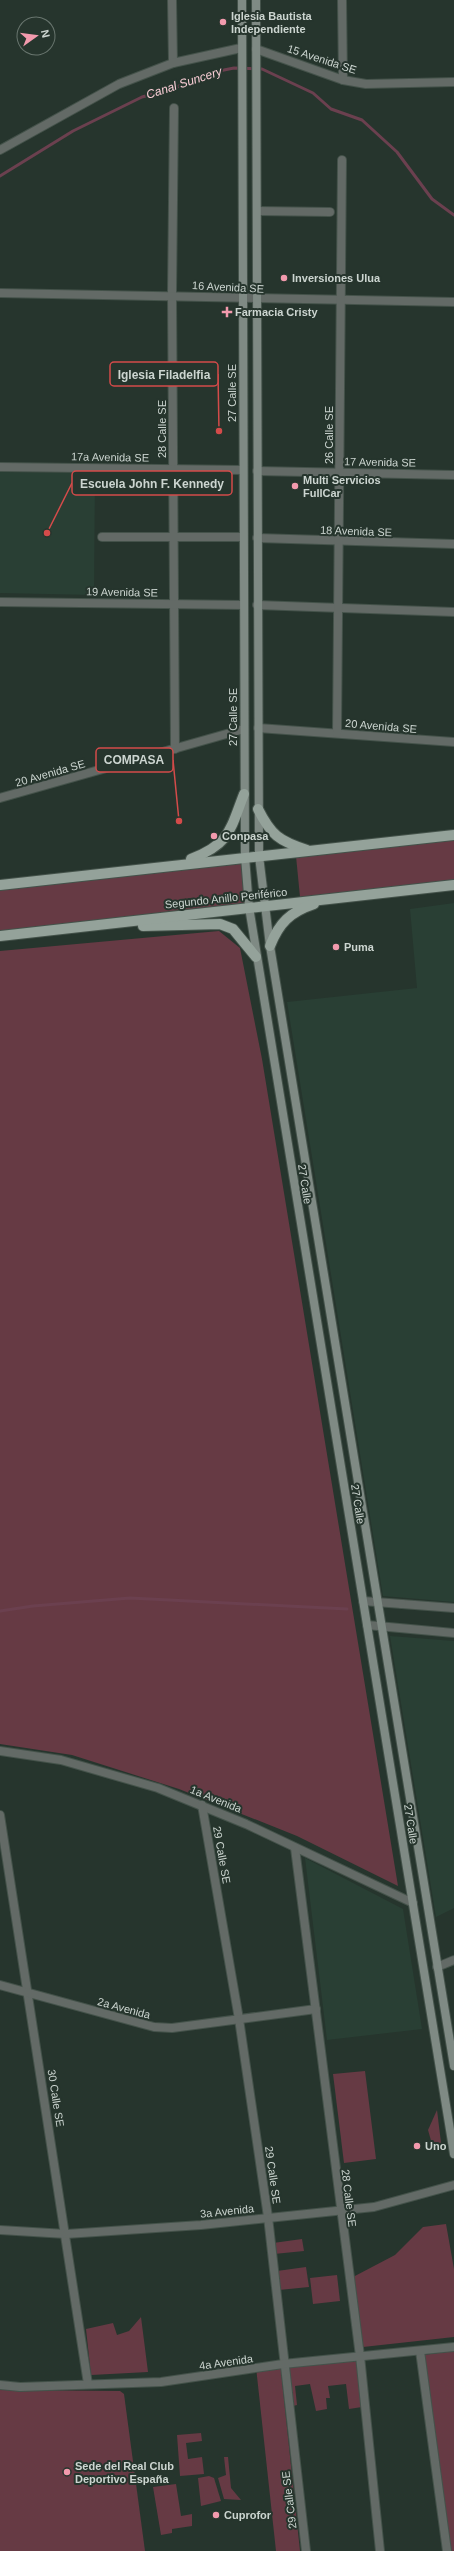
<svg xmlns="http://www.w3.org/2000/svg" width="454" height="2551" viewBox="0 0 454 2551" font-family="Arial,sans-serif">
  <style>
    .built { fill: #293f34 }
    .green { fill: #663a44 }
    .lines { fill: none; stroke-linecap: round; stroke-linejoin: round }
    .stream { stroke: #6b404f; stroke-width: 3 }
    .minor-casing { stroke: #44524a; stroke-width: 10 }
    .tertiary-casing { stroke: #44524a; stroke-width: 10 }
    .secondary-casing { stroke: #44524a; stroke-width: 10 }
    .primary-casing { stroke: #44524a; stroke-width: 12 }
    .minor { stroke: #636a66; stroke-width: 8 }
    .tertiary { stroke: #636a66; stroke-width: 8 }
    .secondary { stroke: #7f8a84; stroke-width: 8 }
    .primary { stroke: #94a29a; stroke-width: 10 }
    .poi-dot { fill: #f29aad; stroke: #26352d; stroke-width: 1.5 }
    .labels { text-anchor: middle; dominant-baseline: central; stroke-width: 4; stroke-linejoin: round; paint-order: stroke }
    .poi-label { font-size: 11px; font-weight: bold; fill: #ccd5d0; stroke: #26352d; text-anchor: start }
    .street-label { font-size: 11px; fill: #ccd5d0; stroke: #26352d }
    .water-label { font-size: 12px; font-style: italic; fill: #fbcfd7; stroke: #26352d }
    .leader { fill: none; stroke: #d44b4a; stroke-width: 1.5 }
    .callout-dot { fill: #d44b4a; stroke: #26352d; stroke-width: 1.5 }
    .callout { fill: #26352d; stroke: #d44b4a; stroke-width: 1.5 }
    .callout-label { font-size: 12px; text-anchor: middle; font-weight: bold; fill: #ccd5d0 }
  </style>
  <rect width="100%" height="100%" fill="#26352d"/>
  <g class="built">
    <polygon points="0,472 95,473 94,595 0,593"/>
    <polygon points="454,903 454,1602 383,1596 287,1002 417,988 410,909"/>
    <polygon points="390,1636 454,1641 454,1908 436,1917"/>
    <polygon points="305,1858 403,1909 422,2029 327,2040"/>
  </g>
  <g class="green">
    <polygon points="454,839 454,880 300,897 296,856"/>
    <polygon points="244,858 248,906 0,932 0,887"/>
    <polygon points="219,931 240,948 262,1059 398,1886 297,1836 179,1789 72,1755 0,1744 0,951"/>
    <polygon points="365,2071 376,2159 344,2163 333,2074"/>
    <polygon points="437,2110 442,2151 432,2144 428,2130"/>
    <polygon points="446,2224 454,2269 454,2337 363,2347 353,2277 395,2255 423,2227"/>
    <polygon points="302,2239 304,2251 274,2254 273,2243"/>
    <polygon points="306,2267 309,2287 279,2290 277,2271"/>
    <polygon points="337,2275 340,2301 313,2304 310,2278"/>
    <polygon points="141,2317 148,2372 91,2375 86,2329 113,2323 117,2335 129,2331"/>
    <polygon points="454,2351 454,2551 447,2551 423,2355"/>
    <polygon points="356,2356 362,2407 349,2409 346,2384 328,2386 330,2398 326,2398 327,2409 316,2411 310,2384 295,2386 297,2405 293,2406 287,2415 281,2371 300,2551 276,2551 256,2367"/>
    <polygon points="0,2390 120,2391 124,2394 145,2551 0,2551"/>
    <polygon points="201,2433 202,2441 186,2443 188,2459 202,2457 204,2474 180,2476 177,2435"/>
    <polygon points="224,2457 228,2457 231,2488 241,2500 224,2499 218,2478 226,2475"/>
    <polygon points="209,2476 214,2478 221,2501 201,2506 198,2478"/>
    <polygon points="176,2484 181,2516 192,2514 192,2526 172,2529 172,2533 161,2535 153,2487"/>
  </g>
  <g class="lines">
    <g class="stream">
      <polyline points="0,176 73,131 142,97 172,89 214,72 234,68 262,69 313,93 331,109 362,120 397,152 432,199 454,215"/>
      <polyline points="0,1611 33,1606 130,1598 347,1609"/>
    </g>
    <g class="minor-casing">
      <g id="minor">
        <polyline points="172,0 173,63"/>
        <polyline points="342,0 343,80"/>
        <polyline points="174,108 172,295 175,749"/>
        <polyline points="0,150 119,84 173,63 241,48"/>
        <polyline points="257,211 330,212"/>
        <polyline points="0,293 454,302"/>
        <polyline points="0,467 243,470"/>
        <polyline points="257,471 454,475"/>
        <polyline points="102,537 243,537"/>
        <polyline points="257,538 454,544"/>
        <polyline points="0,602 244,605"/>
        <polyline points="257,605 454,612"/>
        <polyline points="258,728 454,742"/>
        <polyline points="337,733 342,160"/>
        <polyline points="0,798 244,729"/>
        <polyline points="402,1604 454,1608"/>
        <polyline points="0,1751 61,1760 158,1788 246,1824 413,1903"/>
        <polyline points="202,1805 239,2019 268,2217 306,2551"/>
        <polyline points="0,1815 88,2384"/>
        <polyline points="295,1848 360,2356 380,2551"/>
        <polyline points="437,1967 454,1960"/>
        <polyline points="0,1985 154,2027 172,2028 316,2009"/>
        <polyline points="0,2230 66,2234 201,2225 374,2207 454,2185"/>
        <polyline points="420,2351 447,2551"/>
      </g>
    </g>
    <g class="tertiary-casing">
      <g id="tertiary">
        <polyline points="256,49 343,80 366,84 454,82"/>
        <polyline points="363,1601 402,1604"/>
        <polyline points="367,1625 454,1633"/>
        <polyline points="0,2385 20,2387 161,2382 283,2364 454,2347"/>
      </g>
    </g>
    <g class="secondary-casing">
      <g id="secondary">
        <polyline points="242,0 245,857 249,907 454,2154"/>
        <polyline points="256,0 259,856 270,946 454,2066"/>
      </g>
    </g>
    <g class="primary-casing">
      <g id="primary">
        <path d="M258,809C271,835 279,841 307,850"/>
        <path d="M191,859C230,844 230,830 244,794"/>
        <polyline points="0,885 454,835"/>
        <polyline points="143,926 220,924 233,929 256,957"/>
        <polyline points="0,936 454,885"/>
        <path d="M270,946C279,923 290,912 314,904"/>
      </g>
    </g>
    <use href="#minor" class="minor"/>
    <use href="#tertiary" class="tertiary"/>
    <use href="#secondary" class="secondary"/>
    <use href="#primary" class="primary"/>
  </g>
  <g class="poi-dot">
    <circle cx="223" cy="22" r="4"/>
    <circle cx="284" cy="278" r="4"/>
    <path d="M225 306h4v4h4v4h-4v4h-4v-4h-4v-4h4z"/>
    <circle cx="295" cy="486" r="4"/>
    <circle cx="214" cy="836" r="4"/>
    <circle cx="336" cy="947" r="4"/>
    <circle cx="417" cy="2146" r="4"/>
    <circle cx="67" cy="2472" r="4"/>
    <circle cx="216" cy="2515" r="4"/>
  </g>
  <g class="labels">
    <g class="poi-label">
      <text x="231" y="16">Iglesia Bautista<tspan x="231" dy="13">Independiente</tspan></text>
      <text x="292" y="278">Inversiones Ulua</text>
      <text x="235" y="312">Farmacia Cristy</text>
      <text x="303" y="480">Multi Servicios<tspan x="303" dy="13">FullCar</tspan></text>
      <text x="222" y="836">Conpasa</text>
      <text x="344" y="947">Puma</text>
      <text x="425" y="2146">Uno</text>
      <text x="75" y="2466">Sede del Real Club<tspan x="75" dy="13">Deportivo España</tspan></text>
      <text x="224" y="2515">Cuprofor</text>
    </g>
    <g class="street-label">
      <text transform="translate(322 59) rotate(18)">15 Avenida SE</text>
      <text transform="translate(228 287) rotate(3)">16 Avenida SE</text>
      <text transform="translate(232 393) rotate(-90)">27 Calle SE</text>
      <text transform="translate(162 429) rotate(-90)">28 Calle SE</text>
      <text transform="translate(329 435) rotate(-90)">26 Calle SE</text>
      <text transform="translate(110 457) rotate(1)">17a Avenida SE</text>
      <text transform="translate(380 462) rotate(1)">17 Avenida SE</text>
      <text transform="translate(356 531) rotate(2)">18 Avenida SE</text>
      <text transform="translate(122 592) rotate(1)">19 Avenida SE</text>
      <text transform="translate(233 717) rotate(-90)">27 Calle SE</text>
      <text transform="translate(381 726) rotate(5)">20 Avenida SE</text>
      <text transform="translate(50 773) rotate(-16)">20 Avenida SE</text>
      <text transform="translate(226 898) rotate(-6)">Segundo Anillo Periférico</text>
      <text transform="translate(305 1184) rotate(81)">27 Calle</text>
      <text transform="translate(358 1504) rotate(81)">27 Calle</text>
      <text transform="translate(216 1799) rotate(22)">1a Avenida</text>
      <text transform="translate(411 1824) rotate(81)">27 Calle</text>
      <text transform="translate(222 1855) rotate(80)">29 Calle SE</text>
      <text transform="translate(124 2008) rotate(15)">2a Avenida</text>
      <text transform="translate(56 2098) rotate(81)">30 Calle SE</text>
      <text transform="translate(273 2175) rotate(82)">29 Calle SE</text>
      <text transform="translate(349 2198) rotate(83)">28 Calle SE</text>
      <text transform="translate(227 2211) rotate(-6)">3a Avenida</text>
      <text transform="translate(226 2362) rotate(-8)">4a Avenida</text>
      <text transform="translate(289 2500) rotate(-97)">29 Calle SE</text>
    </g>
    <g class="water-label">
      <text transform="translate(184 83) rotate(-18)">Canal Suncery</text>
    </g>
  </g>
  <path class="leader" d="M219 431L218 374M47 533L72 483M179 821L173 760"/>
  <g class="callout-dot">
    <circle cx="219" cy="431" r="4"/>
    <circle cx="47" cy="533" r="4"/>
    <circle cx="179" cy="821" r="4"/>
  </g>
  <g class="callout">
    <rect x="110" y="362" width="108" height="24" rx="4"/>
    <rect x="72" y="471" width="160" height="24" rx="4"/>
    <rect x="96" y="748" width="77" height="24" rx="4"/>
  </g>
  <g class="callout-label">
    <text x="164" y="379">Iglesia Filadelfia</text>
    <text x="152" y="488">Escuela John F. Kennedy</text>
    <text x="134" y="764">COMPASA</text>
  </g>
  <g transform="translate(36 36) rotate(76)"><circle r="19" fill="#26352d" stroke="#68756e"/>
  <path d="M0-3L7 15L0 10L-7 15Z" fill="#f29aad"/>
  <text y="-6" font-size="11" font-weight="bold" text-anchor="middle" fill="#ccd5d0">N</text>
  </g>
</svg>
